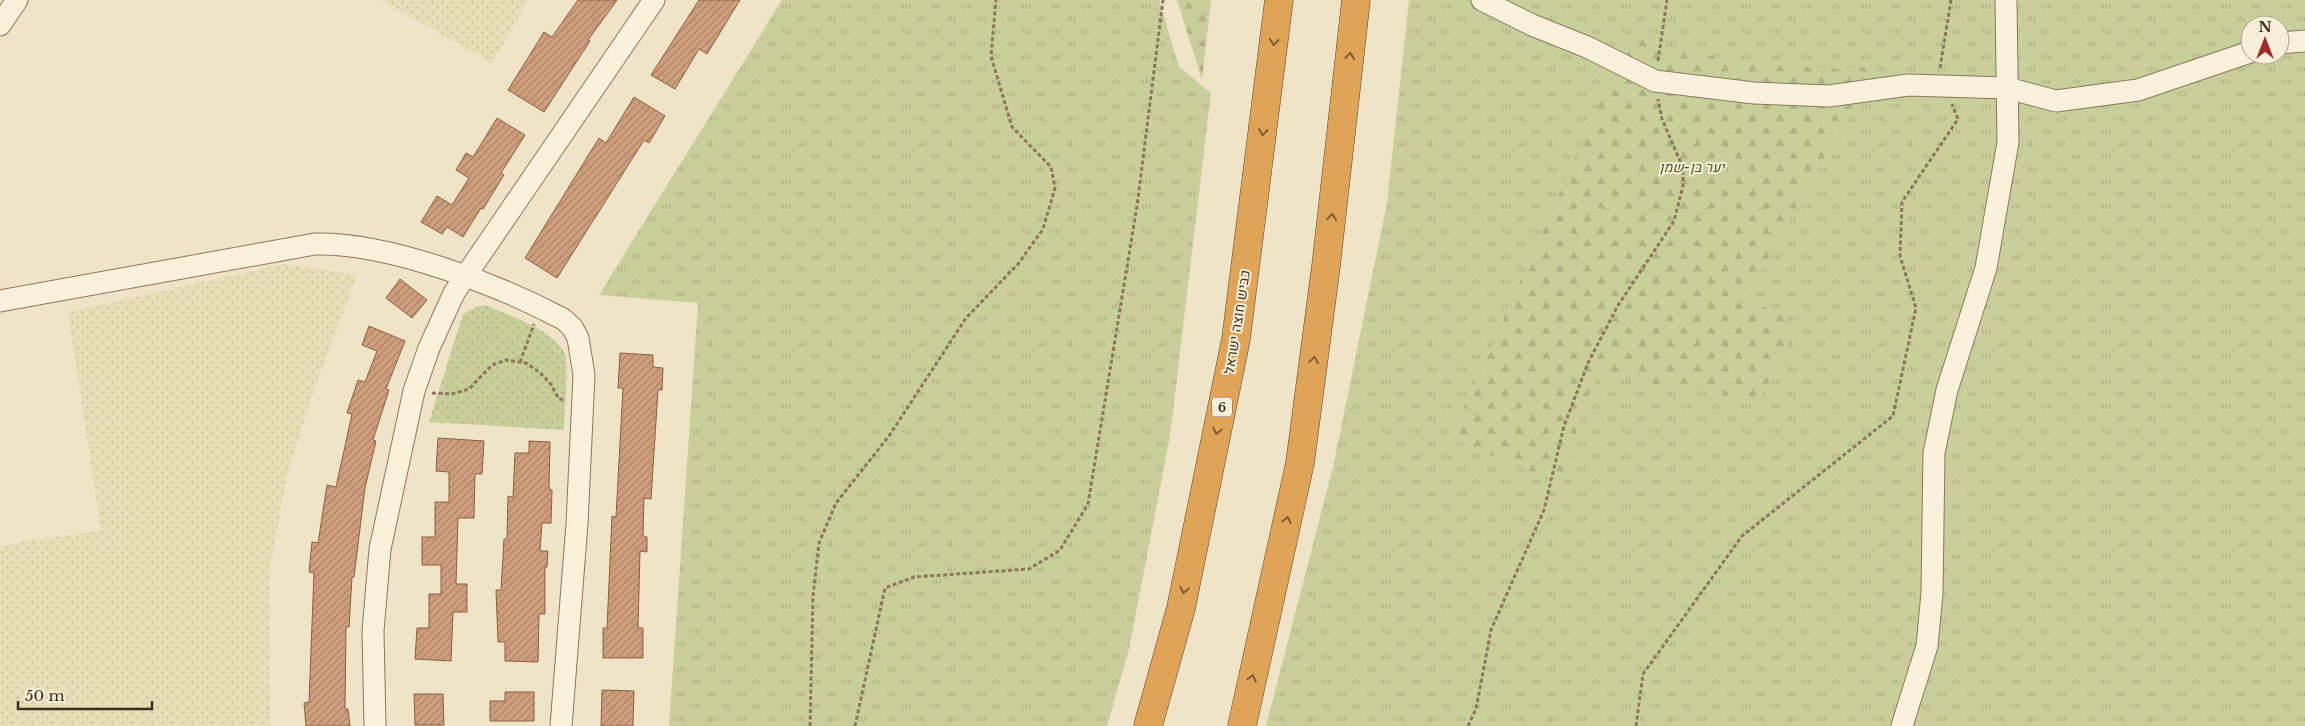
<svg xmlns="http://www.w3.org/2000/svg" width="2305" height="726" viewBox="0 0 2305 726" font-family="'Libre Baskerville',Heebo,serif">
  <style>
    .farmland { fill: url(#farmland-dots) }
    .grass { fill: url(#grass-tufts); fill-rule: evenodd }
    .forest { fill: url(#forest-firs) }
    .park { fill: url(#park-dots) }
    .building { fill: url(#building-hatch); stroke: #8d5f41 }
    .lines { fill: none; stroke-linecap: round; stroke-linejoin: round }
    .street-casing { stroke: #8d765c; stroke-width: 23 }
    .highway-casing { stroke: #5b4430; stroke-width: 29 }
    .path { stroke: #8d765c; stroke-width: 3; stroke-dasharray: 4 2.5; stroke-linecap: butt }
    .street { stroke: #faf1dc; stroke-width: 21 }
    .highway { stroke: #e0a458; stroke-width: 28 }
    .oneway { stroke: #7e5d36 }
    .labels { text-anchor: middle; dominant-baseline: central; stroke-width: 4; stroke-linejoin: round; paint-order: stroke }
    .shield { fill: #f7eed8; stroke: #756857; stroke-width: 1 }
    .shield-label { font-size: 12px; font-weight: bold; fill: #3d2e20 }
    .park-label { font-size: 14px; font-style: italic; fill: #4d5a26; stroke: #f7eed8 }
    .street-label { font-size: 14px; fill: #3d2e20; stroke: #f7eed8 }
  </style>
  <defs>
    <pattern id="farmland-dots" width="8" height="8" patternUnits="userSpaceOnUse" patternTransform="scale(1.25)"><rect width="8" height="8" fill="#e6deb5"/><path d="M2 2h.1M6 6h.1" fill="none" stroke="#c6bf9b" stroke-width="1.8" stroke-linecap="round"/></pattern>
    <pattern id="grass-tufts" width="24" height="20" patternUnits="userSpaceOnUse" patternTransform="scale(1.25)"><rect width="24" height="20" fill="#c9cf9b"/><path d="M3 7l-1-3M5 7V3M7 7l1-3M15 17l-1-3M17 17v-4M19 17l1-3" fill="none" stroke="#aeb285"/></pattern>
    <pattern id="forest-firs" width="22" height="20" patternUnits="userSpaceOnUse" patternTransform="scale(1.25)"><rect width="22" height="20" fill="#c9cf9b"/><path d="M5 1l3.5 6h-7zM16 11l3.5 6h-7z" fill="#aeb285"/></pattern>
    <pattern id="park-dots" width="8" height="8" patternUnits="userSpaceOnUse" patternTransform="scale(1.25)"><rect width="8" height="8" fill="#c9cf9b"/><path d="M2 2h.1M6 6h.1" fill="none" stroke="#aeb285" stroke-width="1.8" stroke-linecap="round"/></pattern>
    <pattern id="building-hatch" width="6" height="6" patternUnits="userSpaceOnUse" patternTransform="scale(1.25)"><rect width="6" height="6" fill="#cf9f7d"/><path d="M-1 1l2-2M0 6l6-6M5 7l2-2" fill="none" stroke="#a98266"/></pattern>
  </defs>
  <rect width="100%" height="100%" fill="#f0e4c8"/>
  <g class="farmland">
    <polygon points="381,0 528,0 492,63"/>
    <polygon points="284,264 357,275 316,383 288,471 269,572 270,726 0,726 0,546 101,530 68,312"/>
  </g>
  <g class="grass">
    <polygon points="782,0 1159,0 1179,67 1211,93 1170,436 1129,649 1107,726 669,726 698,303 599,295"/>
    <path d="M1409,0H2305V726H1266L1333,467L1387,203ZM2250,25H2280V55H2250Z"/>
  </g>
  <g class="forest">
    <polygon points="1177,0 1211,0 1202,80"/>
    <polygon points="1630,34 1644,39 1739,63 1835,69 1876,67 1748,293 1755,301 1786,319 1792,337 1759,401 1598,374 1585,402 1563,486 1450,438"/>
  </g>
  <path class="park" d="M485,305C508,315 552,329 564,352C570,366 564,413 564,430L429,422L463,314L476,307Z"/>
  <g class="building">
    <polygon points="578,0 617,0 588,40 590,41 544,112 508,90 544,32 552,37"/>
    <polygon points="699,0 740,0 707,54 699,49 675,89 651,75"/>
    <polygon points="634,97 665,116 649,143 644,140 557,278 525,258 599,138 606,143"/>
    <polygon points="497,118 525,135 501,173 504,175 483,209 481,208 463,237 447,227 442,234 421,222 437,196 452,205 469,178 456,170 466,153 473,157"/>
    <polygon points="400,279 427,300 412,318 386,298"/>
    <polygon points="369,326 405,341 386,389 389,390 373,440 376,441 365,488 354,577 352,577 349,627 346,627 345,709 348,709 350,726 306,726 304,703 309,702 314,573 309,572 312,542 318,543 327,485 336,487 352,414 347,413 358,380 365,382 377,351 362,345"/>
    <polygon points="620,353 653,355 653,367 663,368 662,390 658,390 651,499 644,498 643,536 647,537 647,552 640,551 638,628 643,628 643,658 603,658 603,628 607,628 612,516 616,517 623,388 618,388"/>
    <polygon points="438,438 484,441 482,474 475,474 474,518 458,518 456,584 467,584 467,612 453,612 451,661 415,659 417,628 429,628 429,594 441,594 441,565 422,565 422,537 435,537 435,502 449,502 449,472 436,471"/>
    <polygon points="529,441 550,442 549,489 552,490 551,523 542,523 540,551 548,551 547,567 545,567 545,614 539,614 538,662 505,661 505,642 498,642 496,590 501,590 504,539 507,539 508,496 513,497 515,453 529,453"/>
    <polygon points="602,690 634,691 633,726 601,726"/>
    <polygon points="505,692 534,692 534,721 490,721 490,701 505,701"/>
    <polygon points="414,694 443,694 444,725 415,725"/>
  </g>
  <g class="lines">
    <g class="street-casing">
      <g id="street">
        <polyline points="1482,0 1532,25 1587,47 1655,81 1754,93 1829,96 1908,85 2007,88 2056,101 2138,90 2250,52"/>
        <polyline points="0,25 17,0"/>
        <polyline points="2280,43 2305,41"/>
        <path d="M0,301L315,244C388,242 499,285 563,319L572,327L578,338L584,375L577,524L561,726"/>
        <polyline points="375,726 373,631 380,549 414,391 429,348 454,293 654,0"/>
        <polyline points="1902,726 1927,646 1932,593 1934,453 1947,390 1986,268 2008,142 2006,0"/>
      </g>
    </g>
    <g class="highway-casing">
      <g id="highway">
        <polyline points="1148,726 1181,608 1236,339 1279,0"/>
        <polyline points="1242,726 1300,463 1326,266 1356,0"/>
      </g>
    </g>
    <g class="path">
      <polyline points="1658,61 1667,0"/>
      <polyline points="1940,68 1951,0"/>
      <polyline points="520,362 534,324"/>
      <polyline points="432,393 452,394 469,389 492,365 506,360 526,363 539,372 550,383 559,399 564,400"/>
      <polyline points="810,726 813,596 819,543 836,503 889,436 966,318 1018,264 1043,229 1055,188 1051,167 1012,127 991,56 996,0"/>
      <polyline points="855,726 885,588 914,577 1029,569 1060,550 1088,504 1137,206 1163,0"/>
      <polyline points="1468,726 1476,709 1491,630 1544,510 1564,426 1588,363 1617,307 1674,221 1683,186 1683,168 1662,119 1658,99"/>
      <polyline points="1636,726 1643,674 1742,536 1893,416 1916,308 1900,256 1902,202 1958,119 1952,104"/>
    </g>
    <use href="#street" class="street"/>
    <use href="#highway" class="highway"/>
  </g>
  <defs><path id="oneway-chevron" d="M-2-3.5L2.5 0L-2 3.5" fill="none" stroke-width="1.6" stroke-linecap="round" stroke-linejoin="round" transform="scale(1.25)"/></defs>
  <g class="oneway">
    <use href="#oneway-chevron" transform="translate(1274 42) rotate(96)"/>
    <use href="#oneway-chevron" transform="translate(1350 56) rotate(-84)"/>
    <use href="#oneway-chevron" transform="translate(1263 132) rotate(97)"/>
    <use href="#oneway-chevron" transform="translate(1332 217) rotate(-84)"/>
    <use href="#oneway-chevron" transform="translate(1314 360) rotate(-82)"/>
    <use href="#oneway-chevron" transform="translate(1217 431) rotate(102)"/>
    <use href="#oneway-chevron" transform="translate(1287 520) rotate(-77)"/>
    <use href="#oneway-chevron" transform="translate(1184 590) rotate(102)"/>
    <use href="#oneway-chevron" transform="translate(1252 678) rotate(-77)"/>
  </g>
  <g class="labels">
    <rect class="shield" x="1212" y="397.5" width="20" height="19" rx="4"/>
    <g class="shield-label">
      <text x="1222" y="407">6</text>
    </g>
    <g class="park-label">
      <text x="1692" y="167">יער בן-שמן</text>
    </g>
    <g class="street-label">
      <text transform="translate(1237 322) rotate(-81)">כביש חוצה ישראל</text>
    </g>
  </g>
  <g transform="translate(2265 40)"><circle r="24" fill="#f7eed8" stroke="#ada18e"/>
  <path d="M0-4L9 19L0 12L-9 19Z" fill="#9e2a2b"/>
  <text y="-8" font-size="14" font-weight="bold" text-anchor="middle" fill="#3d2e20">N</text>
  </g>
  <path d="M18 701v8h134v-8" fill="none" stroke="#3d2e20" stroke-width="2.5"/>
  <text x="25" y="701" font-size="15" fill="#3d2e20" stroke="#f7eed8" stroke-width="4" paint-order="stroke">50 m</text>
</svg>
